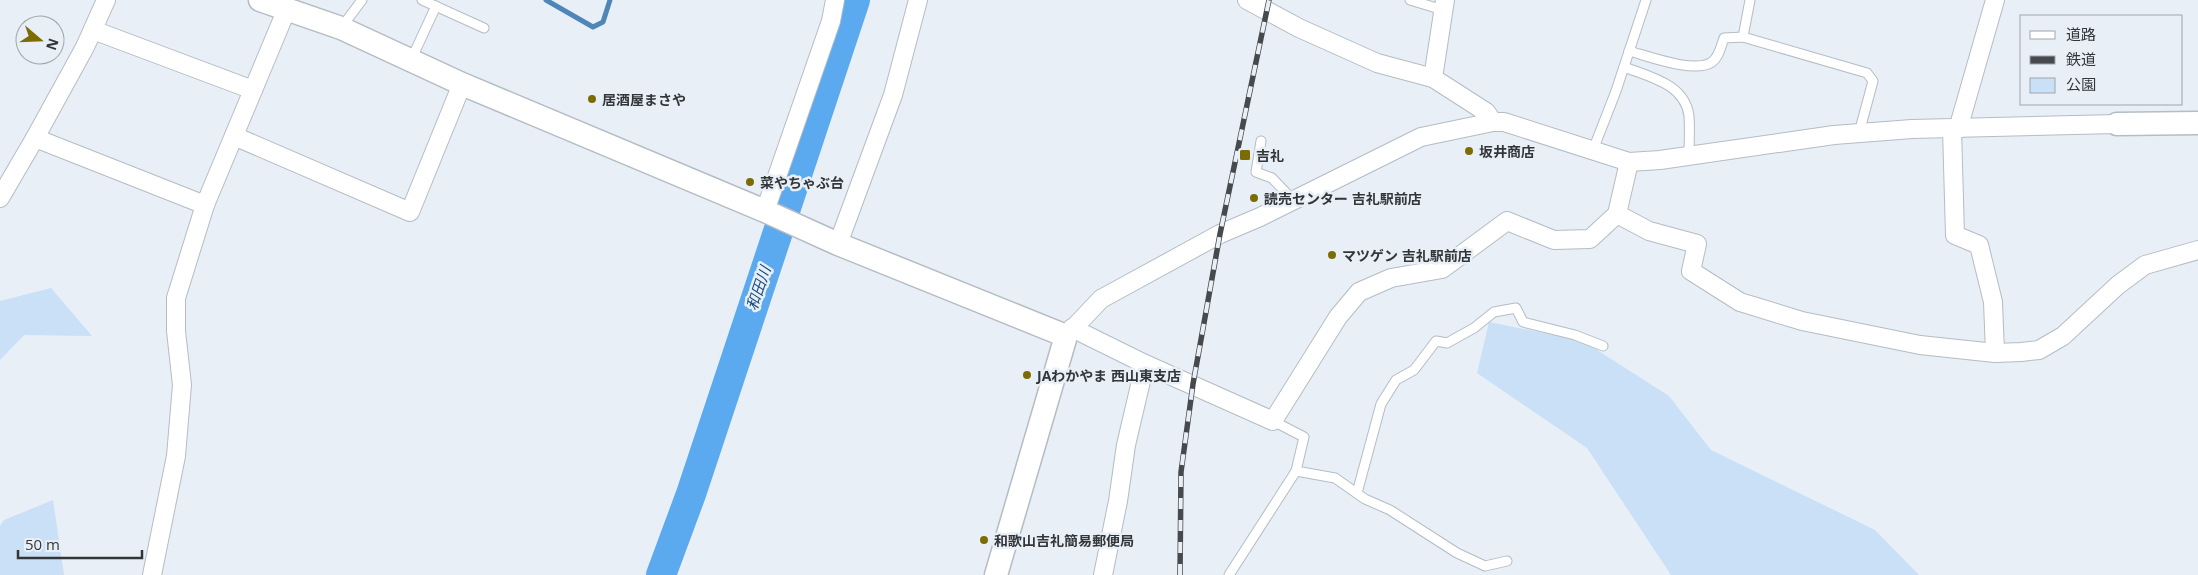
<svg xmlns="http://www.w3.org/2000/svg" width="2198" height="575" viewBox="0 0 2198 575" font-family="'Open Sans','Noto Sans JP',sans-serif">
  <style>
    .green { fill: #c9e0f7 }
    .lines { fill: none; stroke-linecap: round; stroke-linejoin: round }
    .stream { stroke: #4f86b8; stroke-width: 5 }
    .river { stroke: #5ba9ee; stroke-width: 30 }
    .service-casing { stroke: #b5bcc3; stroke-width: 11 }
    .minor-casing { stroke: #b5bcc3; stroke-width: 20 }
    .tertiary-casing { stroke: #b5bcc3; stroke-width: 25 }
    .service { stroke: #fff; stroke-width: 9 }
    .minor { stroke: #fff; stroke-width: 18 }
    .tertiary { stroke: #fff; stroke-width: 22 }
    .rail-casing { stroke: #46494d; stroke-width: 5.5 }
    .rail { stroke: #e8eff7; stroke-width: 4; stroke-dasharray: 11; stroke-linecap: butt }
    .poi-dot { fill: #7d6b04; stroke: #e8eff7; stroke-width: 2 }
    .labels { text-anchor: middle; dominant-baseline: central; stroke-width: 5; stroke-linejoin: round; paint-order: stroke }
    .poi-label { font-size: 14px; font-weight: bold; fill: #333639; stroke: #e8eff7; text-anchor: start }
    .water-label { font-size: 15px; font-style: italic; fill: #144c7a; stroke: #e8eff7 }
  </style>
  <rect width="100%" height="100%" fill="#e8eff7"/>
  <g class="green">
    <polygon points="51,288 92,336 24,335 0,360 0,301"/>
    <polygon points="1489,322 1583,341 1669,396 1711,450 1875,530 1919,575 1671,575 1587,448 1477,373"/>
    <polygon points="53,500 64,575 0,575 0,526 4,520"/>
  </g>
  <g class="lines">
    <polyline class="stream" points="546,0 593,27 603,22 610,0"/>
    <polyline class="river" points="661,575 691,494 855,0"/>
    <g class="service-casing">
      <g id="service">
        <polyline points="422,0 484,28"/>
        <polyline points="1410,0 1443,10"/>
        <polyline points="341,28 362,0"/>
        <polyline points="1743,37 1750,0"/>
        <path d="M1629,51C1648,56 1695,74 1712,62C1719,57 1721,46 1724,38L1743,37L1867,73L1873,81L1859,133"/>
        <polyline points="411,60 436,6"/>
        <path d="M1624,67C1650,77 1685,84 1689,116C1690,129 1689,143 1689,156"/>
        <polyline points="1261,141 1256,172 1272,178 1294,201"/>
        <polyline points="1593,150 1616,91 1646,0"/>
        <polyline points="1296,471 1335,478 1365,499 1390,510 1457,553 1485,566 1507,561"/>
        <polyline points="1357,493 1381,404 1396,380 1414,370 1436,341 1447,343 1474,328 1494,312 1516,308 1523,322 1575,335 1603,346"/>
        <polyline points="1229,575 1296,471 1304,437 1273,421"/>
      </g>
    </g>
    <g class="minor-casing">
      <g id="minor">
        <polyline points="1247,0 1299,28 1377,63 1433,78"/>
        <polyline points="1445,0 1433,78 1486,112 1493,122"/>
        <polyline points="93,30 253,90"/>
        <polyline points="1952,129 1955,235 1979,245 1993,302 1995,353"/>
        <polyline points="1958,129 1995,0"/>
        <polyline points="234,136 410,212 462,84"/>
        <polyline points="35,138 205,205"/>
        <polyline points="0,198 35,138 85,47 106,0"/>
        <polyline points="765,211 831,21 835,0"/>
        <polyline points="1617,214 1649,231 1697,244 1691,271 1740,302 1802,321 1920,345 1995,353 2021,352 2039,350 2063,336 2118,285 2145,265 2198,250"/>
        <polyline points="838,244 893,95 918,0"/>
        <polyline points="1072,328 1145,364 1273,421 1338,317 1359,292 1391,278 1442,269 1507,221 1554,240 1590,239 1617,214 1629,162"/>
        <polyline points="1066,336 1101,299 1220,234 1260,217 1421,137 1493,122 1504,122 1629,162 1660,160 1834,135 1912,129 2117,124"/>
        <polyline points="152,575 176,456 182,385 176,331 176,298 205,205 286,11"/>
        <polyline points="1103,575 1118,501 1126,445 1145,364"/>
      </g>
    </g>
    <g class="tertiary-casing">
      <g id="tertiary">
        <polyline points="260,0 341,28 462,84 765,211 838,244 1066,336 996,575"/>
        <polyline points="2117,124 2198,123"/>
      </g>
    </g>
    <use href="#service" class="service"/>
    <use href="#minor" class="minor"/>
    <use href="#tertiary" class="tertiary"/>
    <g class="rail-casing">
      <polyline id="rail" points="1180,575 1181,472 1193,384 1220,234 1269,0"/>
    </g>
    <use href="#rail" class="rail"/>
  </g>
  <g class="poi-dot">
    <circle cx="592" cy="99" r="5"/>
    <circle cx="1469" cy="151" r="5"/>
    <rect x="1239" y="149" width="12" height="12" rx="2.5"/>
    <circle cx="750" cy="182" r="5"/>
    <circle cx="1254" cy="198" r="5"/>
    <circle cx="1332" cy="255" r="5"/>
    <circle cx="1027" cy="375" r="5"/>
    <circle cx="984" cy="540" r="5"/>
  </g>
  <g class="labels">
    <g class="poi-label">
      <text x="602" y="99">居酒屋まさや</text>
      <text x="1479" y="151">坂井商店</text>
      <text x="1256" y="155">吉礼</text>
      <text x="760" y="182">菜やちゃぶ台</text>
      <text x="1264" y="198">読売センター 吉礼駅前店</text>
      <text x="1342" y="255">マツゲン 吉礼駅前店</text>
      <text x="1037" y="375">JAわかやま 西山東支店</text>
      <text x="994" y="540">和歌山吉礼簡易郵便局</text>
    </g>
    <g class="water-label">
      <text transform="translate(758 288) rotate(-71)">和田川</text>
    </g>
  </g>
  <rect x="2020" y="15" width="162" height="90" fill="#e8eff7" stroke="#a0a5ab"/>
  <rect x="2030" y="31" width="25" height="8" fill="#ffffff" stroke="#a0a5ab"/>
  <text x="2066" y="40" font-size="15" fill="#333639">道路</text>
  <rect x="2030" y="56" width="25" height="8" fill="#46494d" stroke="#a0a5ab"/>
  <text x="2066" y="65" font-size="15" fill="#333639">鉄道</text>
  <rect x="2030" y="78" width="25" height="15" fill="#c9e0f7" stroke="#a0a5ab"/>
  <text x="2066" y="90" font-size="15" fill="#333639">公園</text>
  <g transform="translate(40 40) rotate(109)"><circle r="24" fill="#e8eff7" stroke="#a0a5ab"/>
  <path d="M0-4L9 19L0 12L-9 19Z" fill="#7d6b04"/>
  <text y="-8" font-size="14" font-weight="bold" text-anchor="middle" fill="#333639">N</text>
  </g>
  <path d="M18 550v8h124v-8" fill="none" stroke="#333639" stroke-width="2.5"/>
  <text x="25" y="550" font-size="15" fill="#333639" stroke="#e8eff7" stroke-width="4" paint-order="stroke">50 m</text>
</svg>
